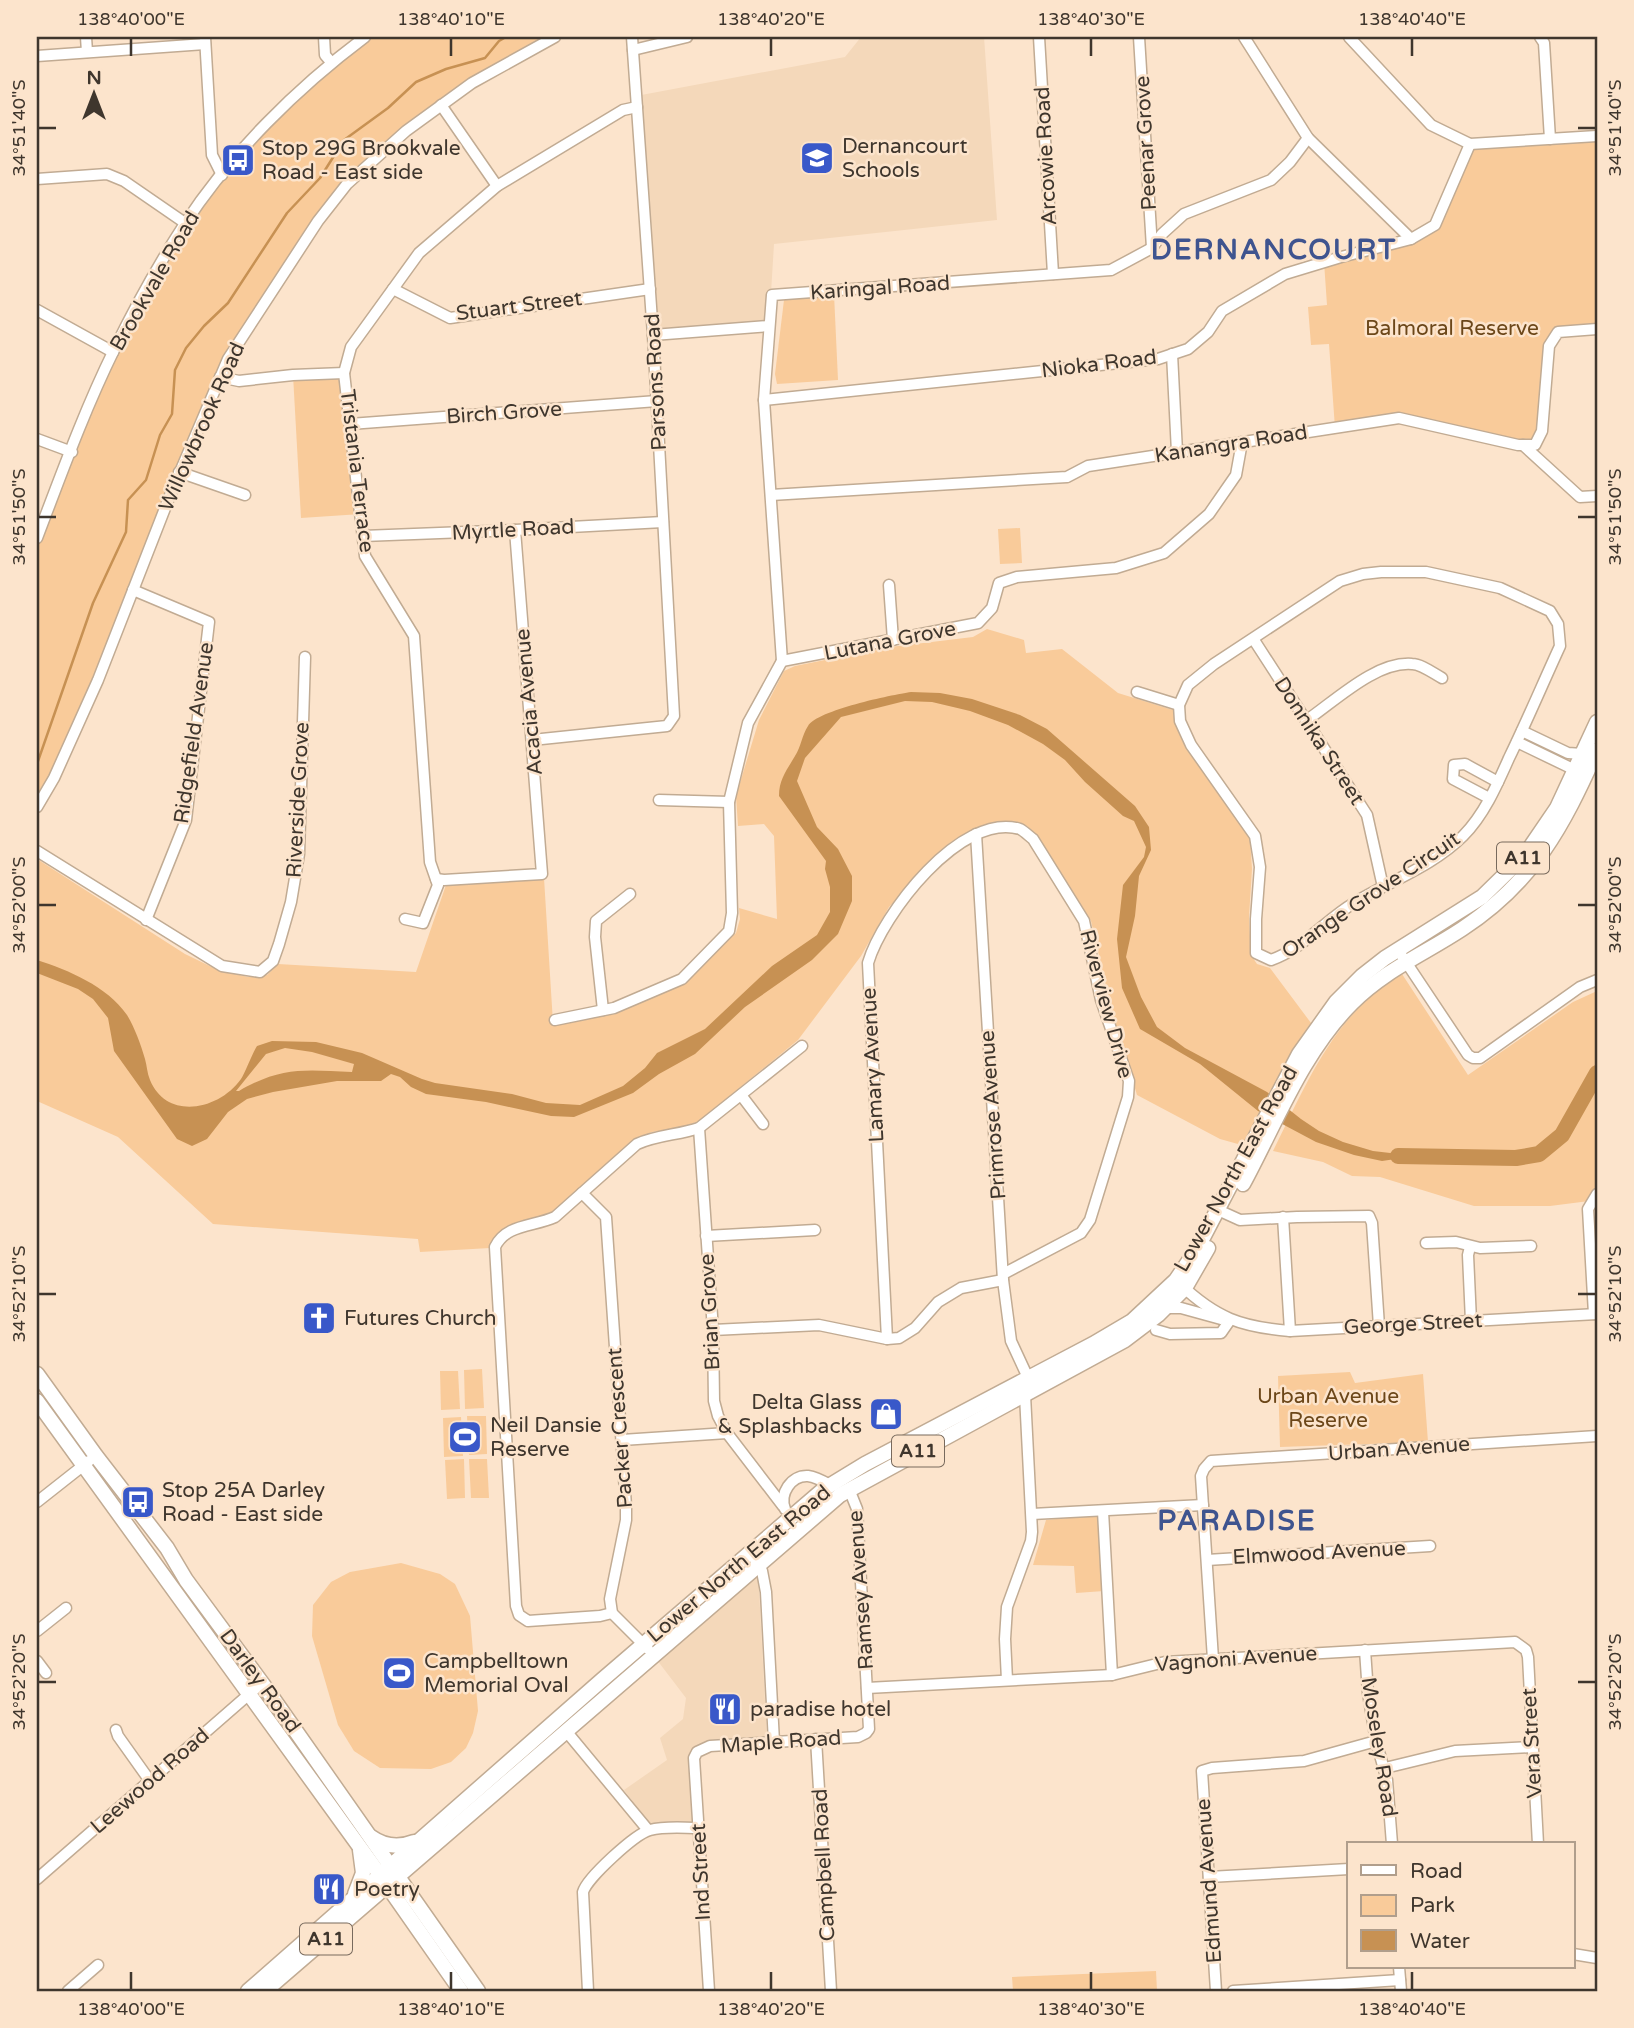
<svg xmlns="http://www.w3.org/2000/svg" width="1634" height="2028" viewBox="0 0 1634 2028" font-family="'Varela Round',sans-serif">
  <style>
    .built { fill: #f4d8ba }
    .green { fill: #f9cb9a }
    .water { fill: #c79153; fill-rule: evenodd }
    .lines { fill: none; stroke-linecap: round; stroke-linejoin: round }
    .stream { stroke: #c79153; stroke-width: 2.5 }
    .river { stroke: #c79153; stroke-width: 16 }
    .minor-casing { stroke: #c1ab93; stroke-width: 13 }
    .major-casing { stroke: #c1ab93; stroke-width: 17 }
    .minor { stroke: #fff; stroke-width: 10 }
    .major { stroke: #fff; stroke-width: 14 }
    .ticks { fill: none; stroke: #3f362d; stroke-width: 2.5 }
    .labels { text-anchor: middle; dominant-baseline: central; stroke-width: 5; stroke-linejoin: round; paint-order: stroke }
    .shield { fill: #fce4cc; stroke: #786a5d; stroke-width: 2 }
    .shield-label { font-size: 19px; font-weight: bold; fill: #3f362d }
    .street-label { font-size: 21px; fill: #3f362d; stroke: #fce4cc }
    .poi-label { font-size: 21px; fill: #3f362d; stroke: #fce4cc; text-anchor: start }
    .park-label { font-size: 21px; fill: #6c4719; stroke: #fce4cc }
    .district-label { font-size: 28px; font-weight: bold; letter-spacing: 2px; fill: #3f548f; stroke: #fce4cc }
    .neatline { fill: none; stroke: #3f362d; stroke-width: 2.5 }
    .ticks-label { font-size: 18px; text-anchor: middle; fill: #3f362d }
  </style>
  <rect width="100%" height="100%" fill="#fce4cc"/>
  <g class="built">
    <polygon points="861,37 984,37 997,220 774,244 769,326 653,335 636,96 845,57"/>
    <polygon points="758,1572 767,1738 702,1743 690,1750 693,1828 650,1824 624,1790 667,1760 660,1738 683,1719 686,1698 657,1660"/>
  </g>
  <g class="green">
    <polygon points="365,37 550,37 510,55 473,78 343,182 327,200 235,339 164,497 95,672 49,775 37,797 37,539 72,452 152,277 222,175 331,62"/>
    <polygon points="1597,136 1597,329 1559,332 1549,346 1535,445 1399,418 1335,428 1329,344 1311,345 1308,307 1327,305 1324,262 1435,225 1470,144"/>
    <polygon points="834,294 838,380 777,384 775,374 784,300 787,297"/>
    <polygon points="344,373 361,514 301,518 293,375"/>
    <polygon points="1020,528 1022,563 1000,564 998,529"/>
    <path d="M987,629L1024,640L1026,653L1062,649L1118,693L1173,710L1175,724L1185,747L1250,838L1252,869L1249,917L1251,955L1257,964L1270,968L1311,1023L1278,1080L1245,1146L1220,1139L1137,1095L1112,1012L1091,921L1037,835L1027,826L995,823L974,829L951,842L889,907L861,956L798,1040L699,1121L681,1128L652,1132L632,1141L553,1212C522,1228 511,1215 490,1248L420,1252L418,1239L213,1224L118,1137L37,1101V859L185,954L218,970L248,977L267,975L278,964L416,972L446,885L544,878L553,1023L615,1014L684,983L736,933L740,919L739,908L777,919L774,836L764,824L738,826L736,796L759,720L784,671L795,666L890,647L973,637Z"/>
    <path d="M1402,974L1468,1075L1573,1002L1597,991V1200L1550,1206H1474L1380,1177L1352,1176L1323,1162L1273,1151C1301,1095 1326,1033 1375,993C1383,986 1393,980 1402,974Z"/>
    <polygon points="482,1369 484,1408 465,1409 464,1370"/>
    <polygon points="440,1371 458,1371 460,1409 441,1410"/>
    <polygon points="1350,1372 1355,1383 1423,1374 1428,1442 1280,1447 1278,1376"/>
    <polygon points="467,1416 486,1416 487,1454 469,1455"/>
    <polygon points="461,1417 463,1456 444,1457 443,1418"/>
    <polygon points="464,1459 465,1498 447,1499 445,1460"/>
    <polygon points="469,1459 487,1459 489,1498 471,1498"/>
    <polygon points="1099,1515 1104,1591 1076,1593 1074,1566 1033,1565 1046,1520"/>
    <polygon points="401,1563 440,1574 455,1584 470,1616 478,1711 473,1733 466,1748 451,1762 431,1769 380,1768 354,1751 338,1725 312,1636 313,1605 331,1582 350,1572"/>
    <polygon points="1156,1971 1157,1991 1013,1991 1012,1977"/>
  </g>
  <path class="water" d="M911,692L940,693L972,699L1020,715L1047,729L1135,806L1149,827L1151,850L1139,876L1135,916L1126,957L1141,997L1157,1027L1185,1048L1267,1092L1301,1119L1319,1131L1343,1142L1373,1151L1416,1156L1382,1161L1354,1155L1316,1142L1258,1111L1200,1064L1140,1029L1122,988L1117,939L1123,885L1144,857L1146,847L1134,821L1123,816L1085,782L1065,760L1043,744L1008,725L970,711L932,702L905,701L841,717L805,758L797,781L817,827L838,849L852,876V901L838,934L812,960L745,1007L695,1054L659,1074L633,1093L574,1117L551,1116L486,1102L426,1094L411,1087L400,1077L391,1074L381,1081H337L273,1092L247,1099L228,1112L207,1139L192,1146L177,1139L114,1051L108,1018L93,999L78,989L37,973V960C68,970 107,986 127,1015C134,1026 141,1045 145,1059C147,1066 147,1073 150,1080C167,1121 219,1110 241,1079C245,1073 252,1054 257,1046L272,1041L316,1042L362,1053L422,1079L435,1083L512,1094L546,1103L580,1105L623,1086L645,1068L657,1053L705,1029L772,966L817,935L830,912V887L825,869L826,861L779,796C779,779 787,770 795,756C801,747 802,735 808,726C818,710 891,695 911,692ZM285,1048L312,1052L354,1064L352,1072C305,1070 282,1066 239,1091H236L266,1054Z"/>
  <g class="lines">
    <polyline class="stream" points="37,764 93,603 126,532 128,500 146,480 160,435 172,414 175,370 186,348 204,326 228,303 287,213 320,178 344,140 388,108 416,82 446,69 485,58 499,41 506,37"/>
    <polyline class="river" points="1398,1156 1516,1158 1539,1154 1562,1135 1597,1073"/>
    <g class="minor-casing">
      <g id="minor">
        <polyline points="86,37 87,52"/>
        <polyline points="205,37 212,155 222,175"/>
        <polyline points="324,37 325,55 331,62"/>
        <polyline points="1039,37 1053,274"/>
        <polyline points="1139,37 1152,248"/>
        <polyline points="1244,37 1308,138 1411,239"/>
        <polyline points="1349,37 1431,125 1470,144 1597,136"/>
        <polyline points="1540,37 1544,43 1550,139"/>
        <polyline points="633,50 687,37"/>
        <polyline points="37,56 205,44"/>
        <polyline points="441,105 497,186"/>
        <polyline points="37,179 107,174 124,181 185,223"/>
        <polyline points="393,289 450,318 650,289"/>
        <polyline points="37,310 113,352"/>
        <polyline points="653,335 769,326"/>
        <polyline points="1172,354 1177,452"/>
        <polyline points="220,377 239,381 293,375 344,373"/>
        <polyline points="764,400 1158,359 1188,349 1208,332 1222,311 1285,274 1341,257 1411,239 1435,225 1470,144"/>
        <polyline points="350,424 657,401"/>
        <polyline points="37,439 72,452"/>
        <polyline points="1523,445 1580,497 1597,496"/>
        <polyline points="179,472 245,495"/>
        <polyline points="771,495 1067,477 1088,466 1399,418 1518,445 1535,445 1542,431 1549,346 1558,332 1597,329"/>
        <polyline points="363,536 515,530 663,522"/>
        <path d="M37,538C61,475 84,411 114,350C135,307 158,265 184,225C231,153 297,88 365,37"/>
        <path d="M1381,572H1426L1500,588L1550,611L1558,624L1560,646C1543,683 1527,721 1509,758C1497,785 1484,815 1463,836C1433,866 1390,881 1354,903C1325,920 1303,949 1271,960L1256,953V919L1260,867L1255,836L1191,745L1180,721L1179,705L1188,685L1214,664L1340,581L1363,574Z"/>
        <polyline points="889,585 893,640"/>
        <polyline points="133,590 209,622 186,820 146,920"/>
        <polyline points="1254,640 1367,815 1383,887"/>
        <polyline points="782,661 764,400 772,295 1111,270 1152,248 1162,234 1184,214 1271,180 1290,162 1308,138"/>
        <polyline points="782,661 978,623 992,608 999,583 1017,577 1116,568 1164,553 1209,514 1236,475 1242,442"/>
        <polyline points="1137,692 1179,705"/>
        <path d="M1307,720C1335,701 1376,661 1412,664C1421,664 1433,673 1442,678"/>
        <polyline points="1522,731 1568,753 1582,754"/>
        <polyline points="532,740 667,726 674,716 653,335 632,37"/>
        <polyline points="1517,742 1575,770 1581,768"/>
        <polyline points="1489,798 1453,779 1454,765 1465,764 1498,782"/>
        <polyline points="659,800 729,802"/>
        <polyline points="37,807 54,778 98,680 169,498 228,359 318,221 347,184 406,131 472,83 555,37"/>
        <polyline points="976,834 1003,1280 1011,1341 1030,1382"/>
        <polyline points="37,851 222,966 260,972 273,961 279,944 291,902 299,854 305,657"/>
        <polyline points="436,879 444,880 542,874 515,530"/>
        <polyline points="405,919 423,923 438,885 430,862 414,636 365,556 344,373 351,347 419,253 497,186 623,110 637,107"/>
        <polyline points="1402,956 1468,1055 1473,1058 1480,1058 1580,987 1597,980"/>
        <polyline points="603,1010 595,937 596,921 630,894"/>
        <polyline points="555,1020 614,1008 682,979 729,931 732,913 729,802 748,723 782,661"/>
        <polyline points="741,1095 763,1124"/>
        <polyline points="699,1128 713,1330 714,1401 718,1416 727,1433 783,1506"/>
        <polyline points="582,1193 606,1217 626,1506 626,1520 610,1599 612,1613 648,1649"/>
        <polyline points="1218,1210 1240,1220 1297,1217 1369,1216 1372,1223 1379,1326"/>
        <polyline points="1283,1217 1290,1331"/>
        <polyline points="706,1236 815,1230"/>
        <polyline points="1426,1243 1456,1242 1480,1248 1531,1246"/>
        <polyline points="1470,1247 1468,1255 1471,1321"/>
        <path d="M1180,1284C1216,1318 1241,1327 1290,1331L1597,1314"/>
        <polyline points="1165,1308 1181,1308 1221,1319"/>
        <polyline points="1594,1314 1588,1209 1597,1194"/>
        <polyline points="713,1330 819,1325 887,1339 899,1338 915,1328 938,1302 961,1288 1003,1280"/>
        <polyline points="1156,1330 1170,1334 1221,1333 1230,1320"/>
        <path d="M887,1339L868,963C882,915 961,811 1020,829C1024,831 1029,836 1033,839L1084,921L1101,1000L1129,1081L1128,1097L1090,1220L1081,1233L1003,1274"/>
        <polyline points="622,1440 727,1433"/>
        <polyline points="37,1502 89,1461"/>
        <path d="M785,1509C779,1494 791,1475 808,1476C816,1477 823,1481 830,1485"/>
        <polyline points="1103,1511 1112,1675"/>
        <polyline points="1032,1514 1203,1505"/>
        <polyline points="755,1560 762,1571 766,1592 774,1742"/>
        <polyline points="1207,1560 1430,1546"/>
        <path d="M612,1613L600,1616L528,1621L519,1615L516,1606L495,1247C506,1224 533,1227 555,1217L637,1144C657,1135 678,1135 699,1128L802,1046"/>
        <polyline points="37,1631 66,1608"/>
        <polyline points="1365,1650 1368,1693 1376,1741 1387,1780 1392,1844"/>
        <polyline points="1213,1659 1201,1476 1204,1469 1211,1461 1597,1436"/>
        <polyline points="37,1661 46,1673"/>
        <polyline points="1007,1680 1005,1639 1007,1607 1031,1541 1032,1532 1025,1395 1023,1390"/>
        <polyline points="867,1688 1112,1675 1165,1662 1515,1642 1526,1650 1528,1657 1538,1844"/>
        <polyline points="116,1730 118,1736 150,1781"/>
        <polyline points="566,1731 648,1830"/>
        <polyline points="816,1739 831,1991"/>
        <polyline points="1385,1768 1455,1751 1532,1747"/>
        <polyline points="1209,1877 1349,1869"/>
        <polyline points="37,1879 262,1683"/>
        <polyline points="1573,1954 1597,1958"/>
        <polyline points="1399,1967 1401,1991"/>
        <polyline points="68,1991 98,1965"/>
        <path d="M588,1991L583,1892C587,1878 635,1834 650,1830C665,1826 683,1828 699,1828"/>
        <polyline points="709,1991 694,1758 697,1752 710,1746 858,1737 866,1733 869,1729 857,1509 849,1489"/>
        <polyline points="1216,1991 1202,1771 1212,1768 1304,1761 1376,1741"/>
        <polyline points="1233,1991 1400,1980"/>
      </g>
    </g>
    <g class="major-casing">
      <g id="major">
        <path d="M1243,1184C1276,1123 1302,1053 1352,1003C1385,970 1424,954 1462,929C1534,882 1563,826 1597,750"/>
        <polyline points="37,1374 96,1456 167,1548 186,1580 267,1690 478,1991"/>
        <polyline points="37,1401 375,1868 461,1991"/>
        <path d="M371,1837C385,1847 399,1848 414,1842"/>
        <polyline points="355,1894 363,1873 360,1850"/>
        <polyline points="248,1991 602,1680 824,1489 865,1464 1093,1344 1132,1321 1176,1280 1197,1249 1299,1054 1336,1002 1362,976 1385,958 1482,897 1525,855 1557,808 1597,722"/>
        <polyline points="265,1991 840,1495 1125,1340 1158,1315 1185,1288 1208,1248"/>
      </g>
    </g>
    <use href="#minor" class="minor"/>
    <use href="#major" class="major"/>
  </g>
  <path class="ticks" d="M131,38V56M451,38V56M771,38V56M1091,38V56M1412,38V56M38,128H56M1578,128H1596M38,517H56M1578,517H1596M38,905H56M1578,905H1596M38,1294H56M1578,1294H1596M38,1682H56M1578,1682H1596M131,1972V1990M451,1972V1990M771,1972V1990M1091,1972V1990M1412,1972V1990"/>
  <defs>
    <g id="school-square" transform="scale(1.75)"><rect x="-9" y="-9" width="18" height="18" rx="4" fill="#3958c9" stroke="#fce4cc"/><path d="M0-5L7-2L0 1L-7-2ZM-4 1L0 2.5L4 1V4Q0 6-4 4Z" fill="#fff"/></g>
    <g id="bus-square" transform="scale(1.75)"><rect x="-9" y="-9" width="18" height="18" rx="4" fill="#3958c9" stroke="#fce4cc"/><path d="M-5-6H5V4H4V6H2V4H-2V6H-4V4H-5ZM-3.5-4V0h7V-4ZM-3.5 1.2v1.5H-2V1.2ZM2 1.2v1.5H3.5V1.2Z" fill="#fff"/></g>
    <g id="church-square" transform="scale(1.75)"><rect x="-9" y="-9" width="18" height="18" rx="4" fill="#3958c9" stroke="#fce4cc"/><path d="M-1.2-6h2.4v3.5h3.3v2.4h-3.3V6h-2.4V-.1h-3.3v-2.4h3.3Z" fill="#fff"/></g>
    <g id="shop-square" transform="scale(1.75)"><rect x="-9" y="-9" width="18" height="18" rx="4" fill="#3958c9" stroke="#fce4cc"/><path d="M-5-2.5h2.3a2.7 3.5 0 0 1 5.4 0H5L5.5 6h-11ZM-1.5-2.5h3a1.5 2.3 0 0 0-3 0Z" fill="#fff"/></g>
    <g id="stadium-square" transform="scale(1.75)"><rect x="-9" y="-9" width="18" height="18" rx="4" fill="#3958c9" stroke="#fce4cc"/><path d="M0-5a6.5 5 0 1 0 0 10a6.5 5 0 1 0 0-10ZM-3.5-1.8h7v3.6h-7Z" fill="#fff"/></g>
    <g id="restaurant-square" transform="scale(1.75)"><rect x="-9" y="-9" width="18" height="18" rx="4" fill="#3958c9" stroke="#fce4cc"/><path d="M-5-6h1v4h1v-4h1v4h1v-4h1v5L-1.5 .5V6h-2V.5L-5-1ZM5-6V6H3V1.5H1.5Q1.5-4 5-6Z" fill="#fff"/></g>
  </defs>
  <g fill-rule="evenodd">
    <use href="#school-square" x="817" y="158"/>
    <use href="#bus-square" x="238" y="160"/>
    <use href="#church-square" x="319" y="1318"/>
    <use href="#shop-square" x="886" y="1414"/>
    <use href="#stadium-square" x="465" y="1437"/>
    <use href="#bus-square" x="138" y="1502"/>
    <use href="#stadium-square" x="399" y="1673"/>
    <use href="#restaurant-square" x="725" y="1709"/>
    <use href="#restaurant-square" x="329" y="1889"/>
  </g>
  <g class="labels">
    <g class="shield">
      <rect x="1497" y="842.5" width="52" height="31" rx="5"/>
      <rect x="892" y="1435.5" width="52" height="31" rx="5"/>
      <rect x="300" y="1923.5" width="52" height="31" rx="5"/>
    </g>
    <g class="shield-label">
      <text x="1523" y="858">A11</text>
      <text x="918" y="1451">A11</text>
      <text x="326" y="1939">A11</text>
    </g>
    <g class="street-label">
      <text transform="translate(1146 143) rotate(-93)">Peenar Grove</text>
      <text transform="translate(1046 156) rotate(-93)">Arcowie Road</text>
      <text transform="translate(155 281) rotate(-60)">Brookvale Road</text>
      <text transform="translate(880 288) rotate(-4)">Karingal Road</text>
      <text transform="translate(519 306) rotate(-7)">Stuart Street</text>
      <text transform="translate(1099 364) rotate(-7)">Nioka Road</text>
      <text transform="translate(656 382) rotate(-93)">Parsons Road</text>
      <text transform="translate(504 413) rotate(-4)">Birch Grove</text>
      <text transform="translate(202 427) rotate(-66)">Willowbrook Road</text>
      <text transform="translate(1231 444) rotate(-9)">Kanangra Road</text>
      <text transform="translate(357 471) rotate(83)">Tristania Terrace</text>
      <text transform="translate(513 530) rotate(-3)">Myrtle Road</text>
      <text transform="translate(890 641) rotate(-11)">Lutana Grove</text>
      <text transform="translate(529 702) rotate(-95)">Acacia Avenue</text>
      <text transform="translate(194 733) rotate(-82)">Ridgefield Avenue</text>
      <text transform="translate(1319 741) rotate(57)">Donnika Street</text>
      <text transform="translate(298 800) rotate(-87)">Riverside Grove</text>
      <text transform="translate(1371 895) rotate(-34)">Orange Grove Circuit</text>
      <text transform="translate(1106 1004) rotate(75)">Riverview Drive</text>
      <text transform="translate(873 1065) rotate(-93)">Lamary Avenue</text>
      <text transform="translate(993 1115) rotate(-94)">Primrose Avenue</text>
      <text transform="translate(1236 1169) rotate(-61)">Lower North East Road</text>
      <text transform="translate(710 1312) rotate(-93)">Brian Grove</text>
      <text transform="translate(1413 1324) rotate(-3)">George Street</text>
      <text transform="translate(620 1428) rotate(-94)">Packer Crescent</text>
      <text transform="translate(1399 1449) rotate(-4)">Urban Avenue</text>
      <text transform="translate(1319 1553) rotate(-3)">Elmwood Avenue</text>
      <text transform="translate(739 1564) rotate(-40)">Lower North East Road</text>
      <text transform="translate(861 1590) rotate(-94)">Ramsey Avenue</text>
      <text transform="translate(1236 1659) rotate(-4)">Vagnoni Avenue</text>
      <text transform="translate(260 1681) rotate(54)">Darley Road</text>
      <text transform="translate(781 1742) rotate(-4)">Maple Road</text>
      <text transform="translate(1532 1743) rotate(-93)">Vera Street</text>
      <text transform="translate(1379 1747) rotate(81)">Moseley Road</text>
      <text transform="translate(150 1781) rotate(-41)">Leewood Road</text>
      <text transform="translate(824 1865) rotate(-93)">Campbell Road</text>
      <text transform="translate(701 1872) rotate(-93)">Ind Street</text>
      <text transform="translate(1209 1881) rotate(-94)">Edmund Avenue</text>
    </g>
    <g class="poi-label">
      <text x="842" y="146">Dernancourt<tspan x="842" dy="24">Schools</tspan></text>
      <text x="262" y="148">Stop 29G Brookvale<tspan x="262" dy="24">Road - East side</tspan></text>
      <text x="344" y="1318">Futures Church</text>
      <text x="862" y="1402" text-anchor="end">Delta Glass<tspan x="862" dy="24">&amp; Splashbacks</tspan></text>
      <text x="490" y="1425">Neil Dansie<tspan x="490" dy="24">Reserve</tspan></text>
      <text x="162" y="1490">Stop 25A Darley<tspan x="162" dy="24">Road - East side</tspan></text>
      <text x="424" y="1661">Campbelltown<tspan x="424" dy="24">Memorial Oval</tspan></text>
      <text x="750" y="1709">paradise hotel</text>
      <text x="354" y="1889">Poetry</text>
    </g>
    <g class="park-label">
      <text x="1452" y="328">Balmoral Reserve</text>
      <text x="1328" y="1396">Urban Avenue<tspan x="1328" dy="24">Reserve</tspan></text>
    </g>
    <g class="district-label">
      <text x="1274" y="250">DERNANCOURT</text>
      <text x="1237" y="1521">PARADISE</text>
    </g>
  </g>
  <rect width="1634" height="2028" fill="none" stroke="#fce4cc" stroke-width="77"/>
  <rect x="1347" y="1842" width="228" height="126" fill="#fce4cc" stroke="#b09e8c" stroke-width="2"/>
  <rect x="1361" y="1865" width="35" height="10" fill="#ffffff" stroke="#b09e8c" stroke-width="2"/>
  <text x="1410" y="1878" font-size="21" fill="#3f362d">Road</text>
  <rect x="1361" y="1895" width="35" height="21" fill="#f9cb9a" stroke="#b09e8c" stroke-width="2"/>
  <text x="1410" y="1912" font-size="21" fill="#3f362d">Park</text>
  <rect x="1361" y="1930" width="35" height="21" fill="#c79153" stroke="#b09e8c" stroke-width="2"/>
  <text x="1410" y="1948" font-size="21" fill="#3f362d">Water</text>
  <g transform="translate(94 94)" stroke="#fce4cc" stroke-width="5" paint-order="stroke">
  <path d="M0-5L12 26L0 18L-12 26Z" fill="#3f362d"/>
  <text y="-10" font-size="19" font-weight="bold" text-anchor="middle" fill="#3f362d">N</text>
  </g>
  <rect x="38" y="38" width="1558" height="1952" class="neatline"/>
  <g class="ticks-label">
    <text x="131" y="25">138°40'00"E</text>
    <text x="451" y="25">138°40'10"E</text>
    <text x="771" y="25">138°40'20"E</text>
    <text x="1091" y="25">138°40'30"E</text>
    <text x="1412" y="25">138°40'40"E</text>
    <text transform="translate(19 128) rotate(-90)" y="6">34°51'40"S</text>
    <text transform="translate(1615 128) rotate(-90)" y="6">34°51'40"S</text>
    <text transform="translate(19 517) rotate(-90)" y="6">34°51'50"S</text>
    <text transform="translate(1615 517) rotate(-90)" y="6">34°51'50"S</text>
    <text transform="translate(19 905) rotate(-90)" y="6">34°52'00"S</text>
    <text transform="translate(1615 905) rotate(-90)" y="6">34°52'00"S</text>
    <text transform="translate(19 1294) rotate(-90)" y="6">34°52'10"S</text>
    <text transform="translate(1615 1294) rotate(-90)" y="6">34°52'10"S</text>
    <text transform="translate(19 1682) rotate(-90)" y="6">34°52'20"S</text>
    <text transform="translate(1615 1682) rotate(-90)" y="6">34°52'20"S</text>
    <text x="131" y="2015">138°40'00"E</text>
    <text x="451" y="2015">138°40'10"E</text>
    <text x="771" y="2015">138°40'20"E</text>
    <text x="1091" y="2015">138°40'30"E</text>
    <text x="1412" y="2015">138°40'40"E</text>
  </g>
</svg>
